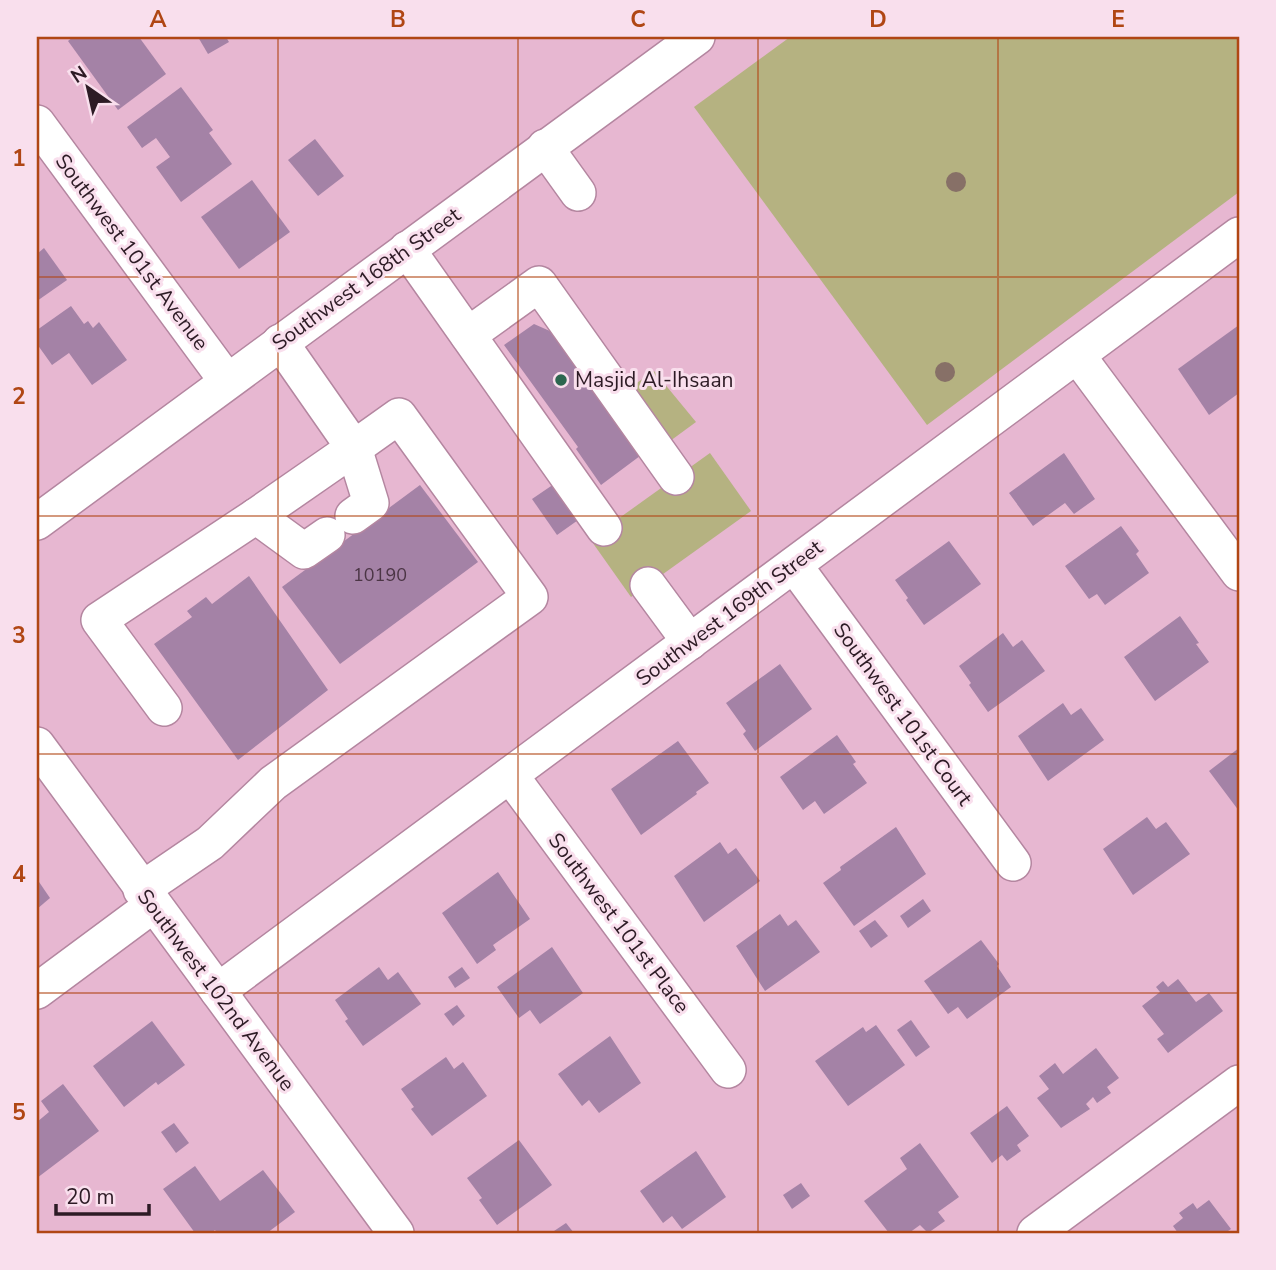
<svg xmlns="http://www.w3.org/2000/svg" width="1276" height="1270" viewBox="0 0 1276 1270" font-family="'Nunito Sans',sans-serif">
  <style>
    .green { fill: #b5b281 }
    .building { fill: #a482a6 }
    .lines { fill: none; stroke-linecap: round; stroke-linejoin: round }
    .minor-casing { stroke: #b486a0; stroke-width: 38 }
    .minor { stroke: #fff; stroke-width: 35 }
    .tree { fill: #877067 }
    .grid { fill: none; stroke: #b04614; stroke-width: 2; stroke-opacity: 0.55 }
    .poi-dot { fill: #2c664f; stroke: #f9dfed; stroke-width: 2.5 }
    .labels { text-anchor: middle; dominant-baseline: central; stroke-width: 6; stroke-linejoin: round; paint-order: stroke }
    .number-label { font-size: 18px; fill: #4b3545 }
    .street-label { font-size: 21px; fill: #2d1b25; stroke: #f9dfed }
    .poi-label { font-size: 21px; fill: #2d1b25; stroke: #f9dfed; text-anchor: start }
    .neatline { fill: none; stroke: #b04614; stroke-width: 2.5 }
    .grid-label { font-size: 23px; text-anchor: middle; font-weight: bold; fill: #b04614 }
  </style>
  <rect width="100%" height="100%" fill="#e7b7d1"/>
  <g class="green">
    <polygon points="790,37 1239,37 1239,192 927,425 694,107"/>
    <polygon points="654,371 696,422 666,444 628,389"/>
    <polygon points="710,453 751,511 631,597 590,539"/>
  </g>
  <g class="building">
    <polygon points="73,37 139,37 166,74 118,110 68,41"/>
    <polygon points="198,37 226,37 229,42 208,54"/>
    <polygon points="181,87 213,130 209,133 232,164 181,202 156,167 170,157 156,138 142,148 127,127"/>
    <polygon points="315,139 344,176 318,196 288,160"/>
    <polygon points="252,180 290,232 239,269 201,217"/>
    <polygon points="44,248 67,280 37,301 37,254"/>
    <polygon points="71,306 84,324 88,321 93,328 99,322 127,360 92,385 69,353 52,365 37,344 37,330"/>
    <polygon points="534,324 559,335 648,450 601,485 576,449 578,447 504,345"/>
    <polygon points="1239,325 1239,393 1209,415 1178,369"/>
    <polygon points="1064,453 1095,499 1074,514 1065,503 1033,526 1009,493"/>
    <polygon points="557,482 581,518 557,535 532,499"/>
    <polygon points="420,485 478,562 340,664 282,587"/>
    <polygon points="1121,526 1139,551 1136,554 1149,573 1105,605 1097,594 1089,599 1065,566"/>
    <polygon points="949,541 981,584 924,625 906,600 908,598 895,580"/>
    <polygon points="249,576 328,690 238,760 154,644 192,617 187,611 206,597 212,604"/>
    <polygon points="1180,616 1199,643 1196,644 1209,662 1155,701 1124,657"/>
    <polygon points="1003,633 1013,647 1022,640 1045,671 988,712 969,685 971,683 959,666"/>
    <polygon points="780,664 812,709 755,751 743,734 746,731 726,703"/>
    <polygon points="1063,703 1071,715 1081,708 1104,740 1048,781 1018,736"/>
    <polygon points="837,735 856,762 853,764 867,783 824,814 815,801 803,810 780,777"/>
    <polygon points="678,741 709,783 696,792 697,794 641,835 611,789"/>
    <polygon points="1239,748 1239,811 1209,771"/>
    <polygon points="1147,817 1156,829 1166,822 1190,854 1133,895 1103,849"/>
    <polygon points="896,827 926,874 854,926 823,883 841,870 840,867"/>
    <polygon points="720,842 728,854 736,848 760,881 704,922 674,876"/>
    <polygon points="498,872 530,919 493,945 496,950 477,964 442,913"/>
    <polygon points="37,879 50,898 37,909"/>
    <polygon points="923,899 931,911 908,928 900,916"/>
    <polygon points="780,914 788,926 796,920 820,952 765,991 736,946"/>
    <polygon points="875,920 888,936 871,948 859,931"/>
    <polygon points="981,940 999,964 997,966 1011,987 967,1019 958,1007 948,1014 924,981"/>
    <polygon points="552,947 583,993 540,1024 530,1010 519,1018 497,987"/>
    <polygon points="379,967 388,980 398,972 421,1004 363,1046 345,1021 348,1019 335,1000"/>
    <polygon points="462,967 470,978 455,988 448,977"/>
    <polygon points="1178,979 1196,1002 1209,993 1223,1011 1168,1053 1157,1039 1164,1034 1142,1006 1160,992 1156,987 1163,981 1168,987"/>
    <polygon points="457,1005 465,1016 453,1026 444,1014"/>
    <polygon points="911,1020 930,1047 916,1057 897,1030"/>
    <polygon points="152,1021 185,1065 158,1085 156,1082 124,1107 93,1066"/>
    <polygon points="876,1025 905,1065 848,1106 815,1061 863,1027 866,1032"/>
    <polygon points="610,1036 641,1083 599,1113 589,1100 582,1106 558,1074"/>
    <polygon points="1096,1048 1119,1078 1107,1087 1111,1093 1097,1103 1093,1097 1086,1104 1090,1109 1061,1128 1037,1098 1049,1089 1039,1076 1055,1063 1063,1074"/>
    <polygon points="446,1057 454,1069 463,1062 487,1096 432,1136 411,1109 414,1107 401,1089"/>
    <polygon points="63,1084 99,1131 37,1178 37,1122 49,1112 41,1101"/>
    <polygon points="1007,1106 1029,1136 1017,1145 1021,1151 1007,1161 1002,1155 992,1163 970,1133"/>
    <polygon points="174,1123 189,1143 176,1153 161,1132"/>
    <polygon points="519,1140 552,1185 497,1225 479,1200 482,1198 467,1178"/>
    <polygon points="920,1143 959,1197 938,1212 945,1221 928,1233 920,1225 909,1233 889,1233 864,1201 907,1169 900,1158"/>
    <polygon points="696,1151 726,1197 682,1229 672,1216 663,1223 640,1191"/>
    <polygon points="195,1166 220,1201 263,1170 295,1212 267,1233 217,1233 215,1230 211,1233 195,1233 163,1189"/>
    <polygon points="801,1183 810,1196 792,1209 783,1195"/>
    <polygon points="1209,1200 1231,1229 1225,1233 1178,1233 1173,1226 1183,1218 1179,1213 1193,1203 1197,1209"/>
    <polygon points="566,1223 574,1233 551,1233"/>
  </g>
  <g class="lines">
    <g class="minor-casing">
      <g id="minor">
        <polyline points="37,123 227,381"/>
        <polyline points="545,147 578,193"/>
        <polyline points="407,249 604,528"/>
        <polyline points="468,335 539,284 676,477"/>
        <polyline points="1077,355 1239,573"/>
        <polyline points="256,516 304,551 327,535"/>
        <polyline points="37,522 697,37"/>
        <polyline points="794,565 1013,863"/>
        <polyline points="648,585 690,642"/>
        <polyline points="164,708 99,620 256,516 354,448 371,503 353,516"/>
        <polyline points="37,745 396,1233"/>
        <polyline points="510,775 728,1070"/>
        <polyline points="141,890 210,843 273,783 530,597 399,416 354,448 280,342"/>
        <polyline points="37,991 153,905"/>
        <polyline points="218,991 1239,235"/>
        <polyline points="1035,1233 1239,1083"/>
      </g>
    </g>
    <use href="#minor" class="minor"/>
  </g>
  <g class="tree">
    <circle cx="956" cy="182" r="10"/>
    <circle cx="945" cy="372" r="10"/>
  </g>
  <path class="grid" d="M278,37V1233M518,37V1233M758,37V1233M998,37V1233M37,277H1239M37,516H1239M37,754H1239M37,993H1239"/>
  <circle class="poi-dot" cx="561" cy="380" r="7"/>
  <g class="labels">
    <g class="number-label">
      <text x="380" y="575">10190</text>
    </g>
    <g class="street-label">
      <text transform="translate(132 252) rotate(53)">Southwest 101st Avenue</text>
      <text transform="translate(366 279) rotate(-36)">Southwest 168th Street</text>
      <text transform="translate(729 613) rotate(-37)">Southwest 169th Street</text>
      <text transform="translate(903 714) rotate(54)">Southwest 101st Court</text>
      <text transform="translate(619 923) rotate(53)">Southwest 101st Place</text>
      <text transform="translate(216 990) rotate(53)">Southwest 102nd Avenue</text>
    </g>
    <g class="poi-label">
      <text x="575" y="380">Masjid Al-Ihsaan</text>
    </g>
  </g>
  <rect width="1276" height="1270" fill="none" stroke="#f9dfed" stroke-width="77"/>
  <g transform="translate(88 88) rotate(326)" stroke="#f9dfed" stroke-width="5" paint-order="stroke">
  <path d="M0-5L12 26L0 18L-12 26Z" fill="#2d1b25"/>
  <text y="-10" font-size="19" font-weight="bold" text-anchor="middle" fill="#2d1b25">N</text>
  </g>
  <path d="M56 1204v10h93v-10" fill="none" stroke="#2d1b25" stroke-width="3.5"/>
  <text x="66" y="1204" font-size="21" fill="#2d1b25" stroke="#f9dfed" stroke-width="5" paint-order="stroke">20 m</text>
  <rect x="38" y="38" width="1200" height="1194" class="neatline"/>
  <g class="grid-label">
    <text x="158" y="27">A</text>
    <text x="398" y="27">B</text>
    <text x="638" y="27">C</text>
    <text x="878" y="27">D</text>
    <text x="1118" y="27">E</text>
    <text x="19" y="166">1</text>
    <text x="19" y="404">2</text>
    <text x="19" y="643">3</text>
    <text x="19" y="882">4</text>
    <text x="19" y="1120">5</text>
  </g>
</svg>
